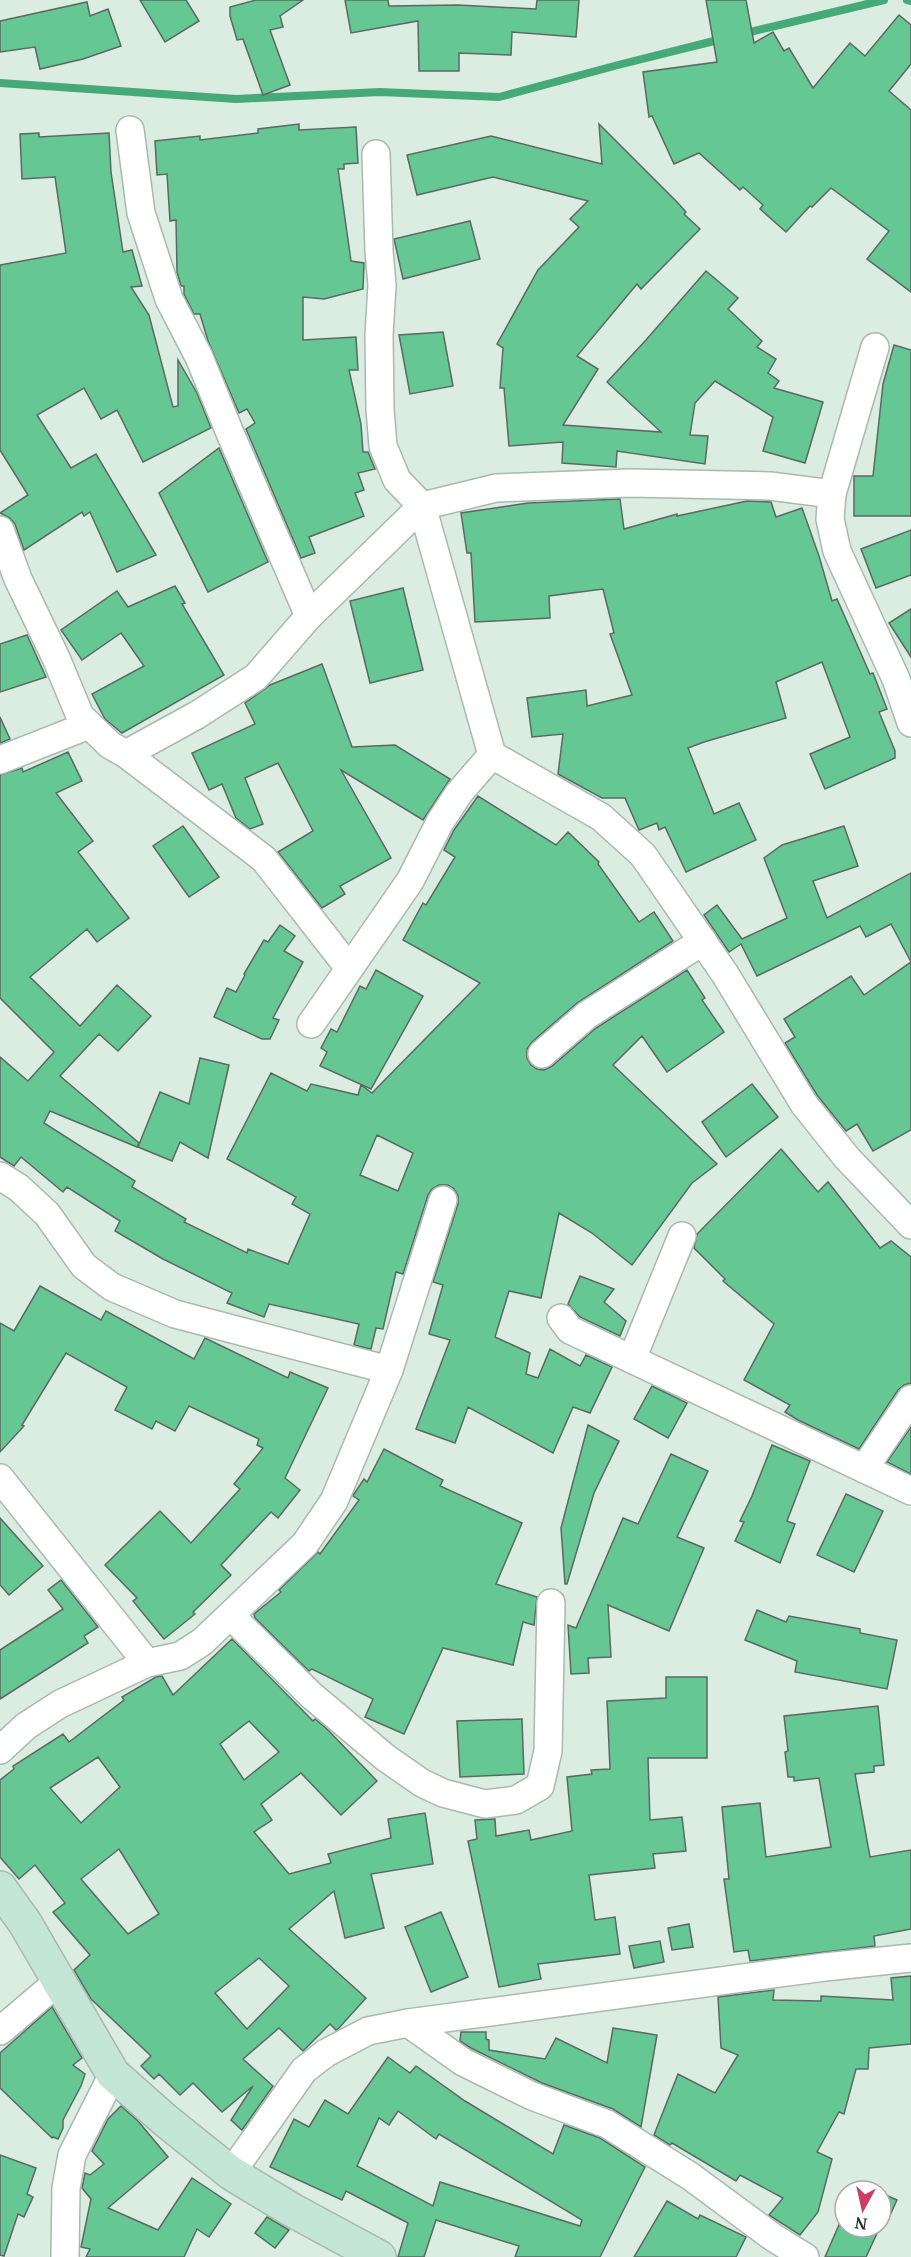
<svg xmlns="http://www.w3.org/2000/svg" width="911" height="2257" viewBox="0 0 911 2257" font-family="'PT Serif',serif">
  <style>
    .lines { fill: none; stroke-linecap: round; stroke-linejoin: round }
    .stream { stroke: #46a978; stroke-width: 8 }
    .building { fill: #65c794; stroke: #5b6a61; stroke-width: 1.5; fill-rule: evenodd }
    .street-casing { stroke: #a8b9ae; stroke-width: 30 }
    .secondary-casing { stroke: #a8b9ae; stroke-width: 36 }
    .street { stroke: #fff; stroke-width: 27 }
    .secondary { stroke: #c3e6d6; stroke-width: 33 }
  </style>
  <rect width="100%" height="100%" fill="#dbece1"/>
  <g class="lines">
    <g class="stream">
      <polyline points="907,0 911,1"/>
      <polyline points="742,34 884,0"/>
      <polyline points="0,83 236,99 380,92 499,97 618,65 722,39"/>
    </g>
  </g>
  <g class="building">
    <polygon points="140,0 186,0 199,21 165,42"/>
    <polygon points="256,0 303,0 280,16 283,27 270,30 290,85 263,95 243,39 237,40 230,16 230,7"/>
    <polygon points="345,0 388,0 389,6 458,5 536,9 537,0 579,0 576,37 512,32 511,55 459,53 459,71 419,71 418,21 351,33"/>
    <polygon points="706,0 746,0 754,43 773,32 784,51 789,48 813,88 850,43 865,56 899,15 911,25 911,64 889,91 911,110 911,292 867,259 889,231 831,188 812,207 810,206 786,232 760,209 763,205 743,187 740,190 699,153 674,164 652,116 649,117 643,72 717,62"/>
    <polygon points="87,2 90,16 108,9 121,46 83,59 40,69 35,47 0,52 0,21"/>
    <polygon points="299,124 299,130 356,127 358,163 344,164 344,169 338,169 351,261 364,263 363,289 324,299 303,297 303,340 356,337 358,370 349,370 361,424 363,452 368,452 375,469 358,473 364,490 355,493 364,516 309,537 315,553 301,558 246,429 255,423 247,409 239,413 208,341 200,314 194,314 184,294 184,286 181,286 177,272 176,220 170,221 167,174 157,175 155,141 200,136 200,140 258,133 258,129"/>
    <polygon points="599,124 677,202 686,212 684,214 700,229 641,289 637,284 577,356 598,369 563,425 661,432 607,382 646,340 706,271 738,298 728,309 762,341 757,347 776,359 768,373 779,381 774,388 823,402 805,463 763,451 773,417 715,381 695,403 690,435 708,436 705,464 617,451 616,467 562,463 563,442 509,446 504,388 500,388 503,348 497,344 538,270 579,227 570,219 588,201 493,177 417,195 407,155 491,136 602,164"/>
    <polygon points="39,133 39,137 109,133 111,172 123,252 132,250 142,286 131,287 149,315 173,407 178,406 178,360 197,393 211,428 143,462 117,410 101,419 84,388 37,415 71,468 96,454 156,555 117,572 90,512 84,516 82,512 24,550 15,524 10,518 0,513 28,495 0,450 0,265 66,253 55,177 22,179 20,134"/>
    <polygon points="470,221 480,259 403,279 394,239"/>
    <polygon points="443,332 453,386 410,394 399,335"/>
    <polygon points="894,345 911,350 911,516 854,516 854,476 873,476 883,384"/>
    <polygon points="219,448 268,562 208,592 159,493"/>
    <polygon points="620,499 624,529 677,514 677,516 747,501 771,502 776,517 802,508 819,556 832,601 837,599 870,674 873,673 887,709 879,712 895,751 895,758 825,789 810,754 850,737 822,662 776,682 786,718 704,742 688,748 714,814 739,803 756,840 686,872 665,827 659,830 657,823 639,830 625,798 602,798 558,774 563,734 532,737 527,698 586,690 587,706 632,695 610,634 614,633 603,589 549,596 550,618 475,622 471,553 467,553 461,513 528,503"/>
    <polygon points="911,530 911,575 876,588 861,549"/>
    <polygon points="175,586 185,603 182,604 224,675 122,733 105,719 92,694 144,666 121,633 82,660 61,630 117,591 128,607"/>
    <polygon points="403,588 423,670 370,683 350,601"/>
    <polygon points="911,609 911,657 889,623"/>
    <polygon points="27,635 46,677 0,692 0,644"/>
    <polygon points="322,664 352,747 395,745 450,779 423,820 341,770 391,858 340,886 345,894 322,908 278,852 313,831 278,763 245,778 263,824 250,829 236,818 222,784 209,790 192,753 255,724 245,703 270,685"/>
    <polygon points="0,717 10,739 0,743"/>
    <path d="M68,752L82,781L56,793L93,841L78,852L129,918L97,942L87,929L30,977L80,1026L117,985L151,1016L118,1051L99,1034L60,1076L139,1143L137,1147L50,1111L44,1123L135,1181L132,1187L186,1219L184,1222L247,1253L248,1249L288,1264L310,1214L292,1204L296,1197L227,1159L271,1073L307,1091L311,1084L358,1095L361,1085L372,1093L480,983L403,940L423,903L426,905L455,857L444,850L454,830L478,796L556,845L568,832L599,862L598,864L639,922L654,912L673,941L577,1003L532,1042L527,1049V1058L531,1065L537,1069L544,1070L552,1066L596,1028L687,970L705,998L702,1000L724,1032L667,1072L642,1036L613,1065L717,1164L692,1183L632,1265L592,1233L559,1213L541,1298L509,1291L495,1337L530,1353L526,1374L538,1378L550,1349L580,1366L586,1355L612,1367L590,1413L573,1407L553,1453L468,1407L455,1443L416,1429L450,1340L429,1334L443,1285L433,1282L458,1204V1196L454,1189L448,1185H439L432,1189L428,1195L403,1274L396,1272L383,1329L376,1328L371,1349L354,1345L359,1324L269,1304L264,1317L227,1303L232,1293L163,1259L115,1231L120,1221L67,1187L63,1192L21,1157L14,1166L0,1157V1057L28,1081L54,1052L0,998V775L22,768L23,772ZM377,1135L413,1153L398,1191L360,1175Z"/>
    <polygon points="183,826 219,877 189,897 153,846"/>
    <polygon points="844,826 858,866 813,881 827,918 911,873 911,962 891,924 866,937 860,926 757,976 741,944 729,952 704,915 717,905 742,939 787,918 764,858 782,845"/>
    <polygon points="280,925 295,936 284,951 303,962 273,1018 279,1020 270,1039 262,1039 214,1017 227,988 236,992 245,975 244,974 264,940 268,942"/>
    <polygon points="911,962 911,1130 873,1151 857,1124 846,1131 817,1095 785,1043 795,1037 784,1019 851,976 864,995"/>
    <polygon points="376,970 423,996 371,1089 320,1066 327,1052 321,1048 331,1029 337,1032 360,986 366,989"/>
    <polygon points="200,1058 229,1065 208,1158 180,1142 172,1161 138,1147 160,1092 189,1104"/>
    <polygon points="752,1084 778,1117 726,1157 702,1122"/>
    <polygon points="781,1149 818,1192 828,1182 880,1248 891,1241 911,1257 911,1383 904,1385 898,1390 859,1449 798,1420 785,1412 790,1405 744,1380 774,1324 723,1281 725,1279 694,1248 697,1234"/>
    <polygon points="580,1276 614,1289 604,1302 626,1321 620,1336 580,1317 568,1304"/>
    <polygon points="40,1286 101,1320 106,1311 194,1359 205,1338 288,1378 290,1372 328,1388 285,1478 300,1490 278,1518 271,1512 221,1565 231,1575 193,1612 195,1614 164,1639 133,1601 137,1598 105,1565 160,1511 191,1543 240,1489 234,1484 263,1448 257,1445 259,1439 189,1406 175,1431 156,1421 152,1429 115,1410 127,1387 66,1353 22,1425 24,1426 0,1452 0,1323 14,1331"/>
    <polygon points="652,1386 687,1403 668,1438 634,1419"/>
    <polygon points="588,1425 619,1441 594,1493 567,1584 565,1584 561,1528"/>
    <polygon points="911,1427 911,1474 887,1462"/>
    <polygon points="772,1445 810,1461 787,1521 795,1524 780,1563 735,1541 744,1522 740,1521 752,1496"/>
    <polygon points="384,1449 443,1480 440,1486 522,1523 496,1584 537,1597 534,1625 523,1622 513,1665 443,1648 404,1734 365,1717 373,1699 312,1669 309,1671 255,1618 254,1614 281,1592 279,1590 318,1552 320,1554 359,1500 353,1496 354,1494 364,1479 367,1482"/>
    <polygon points="671,1454 708,1471 677,1537 704,1548 669,1631 608,1605 611,1657 588,1658 589,1673 571,1674 568,1625 576,1628 623,1518 638,1524"/>
    <polygon points="846,1494 883,1511 854,1572 817,1555"/>
    <polygon points="0,1518 43,1566 9,1595 0,1585"/>
    <polygon points="61,1580 98,1627 84,1636 88,1643 0,1699 0,1650 63,1609 48,1590"/>
    <polygon points="757,1610 786,1622 789,1616 860,1629 860,1633 897,1640 887,1689 795,1672 797,1661 745,1640"/>
    <path d="M232,1639L313,1721L315,1719L327,1729L377,1781L341,1815L301,1773L261,1804L272,1820L254,1832L289,1874L331,1863L328,1854L391,1838L388,1819L425,1813L433,1864L371,1874L384,1928L345,1938L334,1891L289,1929L366,1998L338,2029L336,2030L330,2024L303,2051L279,2028L243,2059L273,2086L242,2130L231,2120L253,2086L222,2112L193,2083L180,2095L159,2074L154,2079L141,2066L151,2056L91,1999L74,1970L90,1955L53,1912L65,1903L35,1865L19,1879L0,1857V1780L14,1769L13,1766L63,1734L69,1742L124,1700L122,1697L156,1677L162,1676L173,1695ZM249,1721L279,1752L244,1780L220,1744ZM98,1757L120,1787L81,1823L50,1788ZM119,1849L159,1914L128,1934L81,1879ZM259,1958L289,1986L247,2029L215,1993Z"/>
    <polygon points="666,1677 707,1677 707,1758 648,1758 650,1820 682,1817 686,1851 653,1854 655,1868 589,1875 595,1920 615,1917 620,1954 538,1964 541,1979 499,1987 468,1841 477,1839 475,1820 495,1819 496,1836 529,1830 531,1840 572,1831 567,1777 592,1774 591,1770 610,1769 607,1701 666,1698"/>
    <polygon points="878,1706 884,1765 874,1766 874,1772 855,1774 870,1857 911,1850 911,1929 874,1936 875,1946 750,1961 748,1950 734,1952 724,1879 729,1879 722,1807 760,1803 766,1857 831,1847 819,1778 794,1781 794,1777 788,1777 785,1752 788,1751 784,1716"/>
    <polygon points="522,1719 524,1774 460,1777 457,1721"/>
    <polygon points="441,1912 468,1977 431,1992 405,1927"/>
    <polygon points="689,1924 693,1947 672,1950 668,1928"/>
    <polygon points="660,1941 664,1962 634,1968 629,1946"/>
    <polygon points="911,1976 911,2044 869,2048 868,2069 856,2069 844,2114 839,2112 817,2152 832,2159 818,2212 800,2235 769,2215 783,2198 740,2175 736,2181 672,2143 670,2145 654,2135 678,2074 715,2093 738,2055 721,2048 718,1997 774,1990 773,2000 821,2001 821,1996 893,2000 891,1978"/>
    <polygon points="52,2007 82,2058 73,2065 85,2074 81,2086 63,2120 63,2128 58,2139 53,2137 52,2138 0,2088 0,2053"/>
    <polygon points="613,2028 657,2035 641,2127 613,2109 542,2083 471,2048 460,2041 461,2032 486,2032 486,2039 489,2040 489,2050 545,2059 556,2038 607,2063"/>
    <path d="M388,2057L410,2073L416,2066L465,2101L553,2154L564,2125L600,2138L645,2167L600,2257H515L519,2246L436,2220L424,2257H398L408,2223L346,2191L342,2200L270,2167L294,2119L309,2127L325,2100L348,2114ZM398,2111L436,2139L439,2134L582,2220L580,2226L440,2182L433,2206L357,2166L379,2118L389,2125Z"/>
    <polygon points="121,2106 138,2121 168,2157 108,2208 158,2230 192,2178 231,2204 209,2237 197,2229 184,2257 86,2257 90,2249 81,2247 91,2199 82,2188 85,2173 90,2175 104,2164 92,2151 108,2119"/>
    <polygon points="0,2155 36,2168 27,2194 33,2197 24,2217 18,2214 4,2256 0,2255"/>
    <polygon points="881,2193 897,2200 887,2222 883,2220 881,2224"/>
    <polygon points="667,2201 698,2219 700,2215 746,2237 736,2257 634,2257"/>
    <polygon points="845,2211 845,2227 880,2227 866,2257 825,2257"/>
    <polygon points="267,2217 289,2230 275,2248 255,2233"/>
  </g>
  <g class="lines">
    <g class="street-casing">
      <g id="street">
        <polyline points="130,130 141,213 169,299 199,357 230,433 309,616"/>
        <polyline points="376,154 379,251 382,285 379,335 380,409 383,446 397,480 422,506 492,755 601,817 643,855 725,974 804,1104 847,1158 911,1225"/>
        <polyline points="875,347 832,494 830,519 837,551 896,679 911,723"/>
        <polyline points="0,530 18,579 56,658 80,716 110,745 126,754 264,859 349,968"/>
        <polyline points="126,754 197,715 256,677 309,616 422,506 496,488 630,483 770,486 832,494"/>
        <polyline points="0,760 89,725"/>
        <polyline points="311,1024 410,881 440,822 459,793 492,755"/>
        <polyline points="542,1054 587,1015 703,941"/>
        <polyline points="0,1176 19,1188 47,1214 84,1266 112,1287 175,1314 389,1370"/>
        <polyline points="561,1318 570,1330 911,1491"/>
        <polyline points="632,1359 682,1236"/>
        <polyline points="864,1469 911,1399"/>
        <polyline points="0,1478 147,1663"/>
        <polyline points="231,1616 311,1695 386,1758 422,1783 443,1793 485,1804 516,1800 540,1786 548,1751 551,1603"/>
        <polyline points="0,1750 26,1726 60,1704 147,1663 180,1656 202,1642 305,1544 334,1501 389,1370 443,1200"/>
        <polyline points="408,2023 463,2062 532,2096 607,2124 690,2176 774,2238 805,2257"/>
        <polyline points="0,2031 60,1980"/>
        <polyline points="231,2173 304,2070 326,2053 368,2031 408,2023 825,1967 911,1958"/>
        <polyline points="65,2257 66,2188 72,2155 113,2074"/>
      </g>
    </g>
    <g class="secondary-casing">
      <polyline id="secondary" points="0,1888 25,1923 113,2074 165,2120 231,2173 292,2210 379,2257"/>
    </g>
    <use href="#street" class="street"/>
    <use href="#secondary" class="secondary"/>
  </g>
  <g transform="translate(863 2209) rotate(188)"><circle r="28" fill="#ffffff" stroke="#a9abaa" stroke-width="1.5"/>
  <path d="M0-4.5L10 22L0 15L-10 22Z" fill="#cc3d63"/>
  <text y="-9" font-size="16" font-weight="bold" text-anchor="middle" fill="#282e2a">N</text>
  </g>
</svg>
